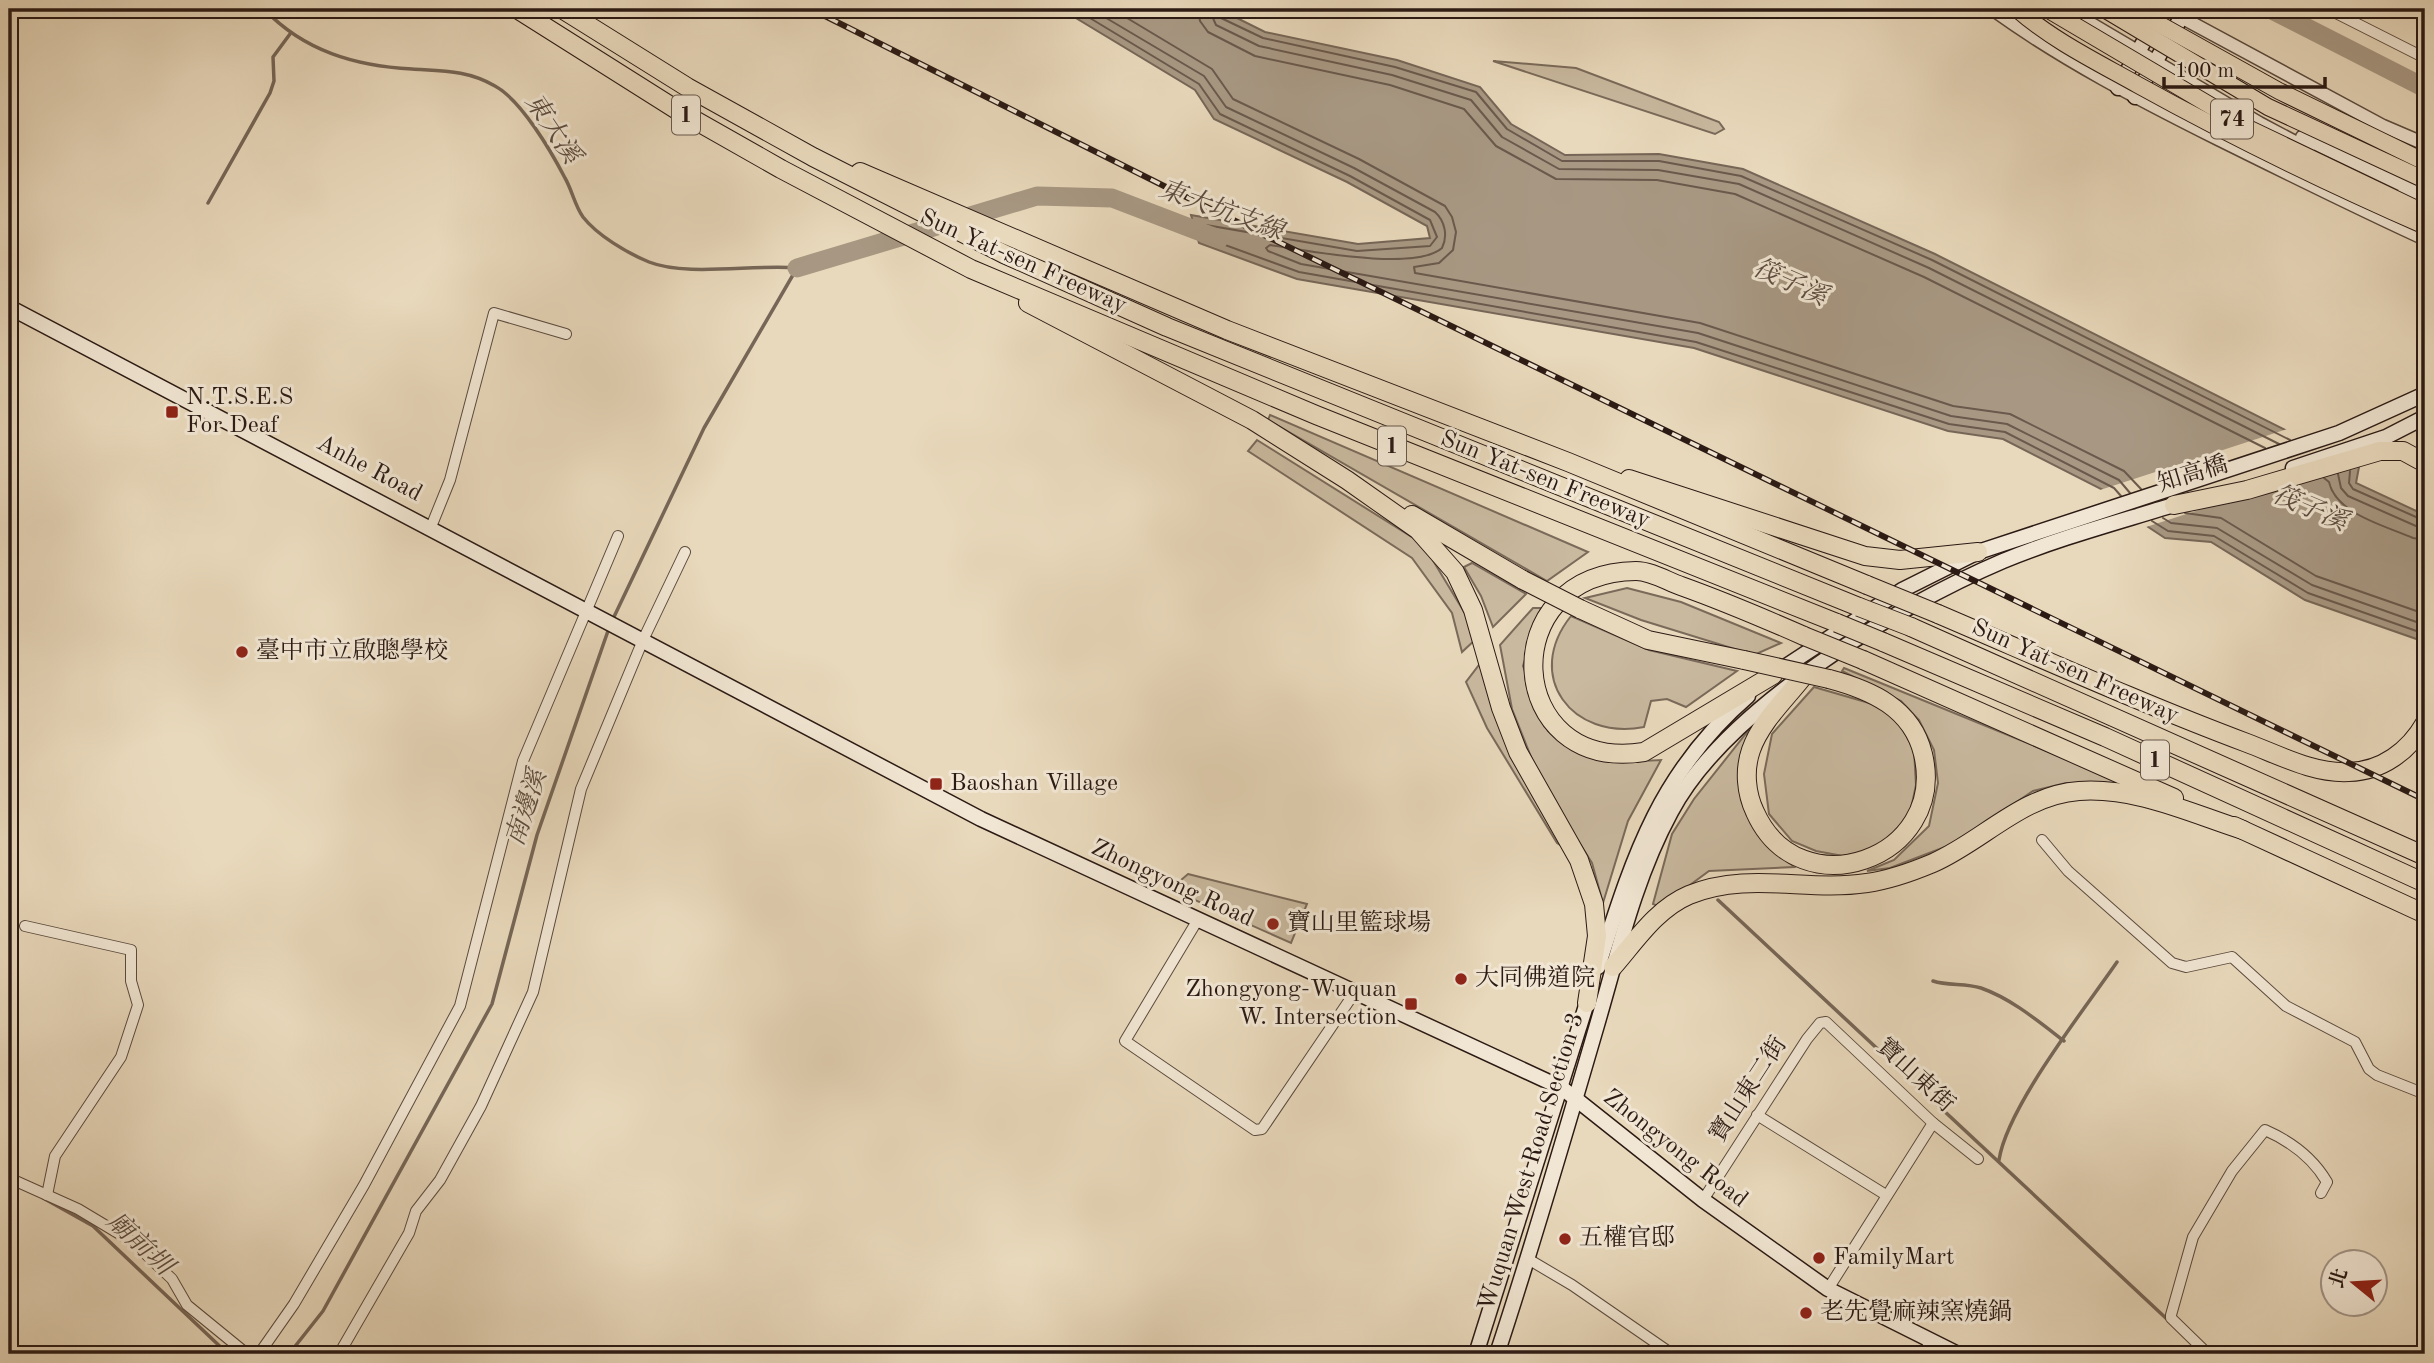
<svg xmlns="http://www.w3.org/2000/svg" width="2434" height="1363" viewBox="0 0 2434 1363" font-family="'Old Standard TT','Noto Serif TC',serif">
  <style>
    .green { fill: #c9b99f; stroke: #7a6a5a; stroke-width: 2 }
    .water { fill: #a89883; stroke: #766657; stroke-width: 2 }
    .pier { fill: #e9d9bc }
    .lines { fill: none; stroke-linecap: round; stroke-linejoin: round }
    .shore { stroke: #6a594c; stroke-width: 2 }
    .stream { stroke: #766657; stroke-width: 3.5 }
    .river { stroke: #a89883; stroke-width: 19 }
    .minor-casing { stroke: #5a4a3e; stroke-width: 12 }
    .tertiary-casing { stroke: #5a4a3e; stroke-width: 15 }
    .secondary-casing { stroke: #2b1a14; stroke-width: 17 }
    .motorway-casing { stroke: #2b1a14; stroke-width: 20 }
    .minor { stroke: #f1e6d3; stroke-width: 10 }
    .tertiary { stroke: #f1e6d3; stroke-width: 12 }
    .secondary { stroke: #f1e6d3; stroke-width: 14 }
    .motorway { stroke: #e9d9bc; stroke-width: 18 }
    .rail-casing { stroke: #2b1a14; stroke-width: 6 }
    .rail { stroke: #f1e6d3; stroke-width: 3.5; stroke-dasharray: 10; stroke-linecap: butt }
    .trunk-bridge-casing { stroke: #2b1a14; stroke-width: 18; stroke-linecap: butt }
    .motorway-bridge-casing { stroke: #2b1a14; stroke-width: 20; stroke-linecap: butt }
    .trunk-bridge { stroke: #e9d9bc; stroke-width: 16 }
    .motorway-bridge { stroke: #e9d9bc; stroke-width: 18 }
    .poi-dot { fill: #8f2418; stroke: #f1e6d3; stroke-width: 2.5 }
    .labels { text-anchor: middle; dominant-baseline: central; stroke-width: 6; stroke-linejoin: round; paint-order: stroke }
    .shield { fill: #f1e6d3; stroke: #66574d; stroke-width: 2 }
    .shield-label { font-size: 23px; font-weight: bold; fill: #2b1a14 }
    .street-label { font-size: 24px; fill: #2b1a14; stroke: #f1e6d3 }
    .poi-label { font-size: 24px; fill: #2b1a14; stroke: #f1e6d3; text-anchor: start }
    .water-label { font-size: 26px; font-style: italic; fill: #5d4c40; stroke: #f1e6d3 }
  </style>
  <rect width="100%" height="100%" fill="#e9d9bc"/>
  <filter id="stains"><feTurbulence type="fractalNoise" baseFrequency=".00286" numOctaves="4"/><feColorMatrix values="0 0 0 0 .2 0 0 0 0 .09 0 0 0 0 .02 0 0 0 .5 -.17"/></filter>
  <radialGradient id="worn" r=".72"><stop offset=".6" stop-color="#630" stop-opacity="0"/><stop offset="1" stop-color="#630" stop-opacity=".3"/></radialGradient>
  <g class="green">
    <polygon points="1493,61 1576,68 1719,122 1724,129 1715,134"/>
    <polygon points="1270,415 1588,552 1547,581 1268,420"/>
    <polygon points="1257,440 1423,544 1472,625 1477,638 1462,652 1452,613 1412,558 1248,451"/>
    <polygon points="1472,563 1526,594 1493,627 1481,596 1464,567"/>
    <polygon points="1627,588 1681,602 1781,643 1754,655 1641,620 1585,598"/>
    <polygon points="1533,608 1541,608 1523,666 1548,731 1590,754 1622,762 1661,760 1628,821 1603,903 1592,863 1541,782 1512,709 1500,645"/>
    <path d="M1571,616L1649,650L1737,671L1686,707L1667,699L1651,701L1644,727C1572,741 1523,676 1571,616Z"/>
    <polygon points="1482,661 1562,846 1557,843 1487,728 1466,682"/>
    <polygon points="1844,668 2123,782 2128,785 2066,783 2033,791 1958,842 1890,868 1867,871 1894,860 1929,826 1938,783 1934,750 1919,720 1901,701 1842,671"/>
    <polygon points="1814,687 1876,705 1899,722 1914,750 1916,785 1909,818 1883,848 1843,856 1816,851 1792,841 1769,814 1764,774 1772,734"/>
    <polygon points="1748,731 1741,778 1759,834 1794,867 1709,871 1660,907 1653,904 1672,834 1694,799"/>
    <polygon points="1188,874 1307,904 1291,943 1177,892 1181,880"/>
  </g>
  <polygon class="water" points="1061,9 1219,9 1265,32 1397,60 1480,87 1511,124 1565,155 1659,154 1743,169 1935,254 2359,467 2356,483 2425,515 2425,642 2305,600 2211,542 2165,538 2127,513 2111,494 2003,439 1948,431 1694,348 1297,279 1199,243 1191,215 1358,244 1430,238 1427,226 1347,182 1214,119 1195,90"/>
  <polygon class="pier" points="2290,428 2354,460 2143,528 2124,515 2109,497 2097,491"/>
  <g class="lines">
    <g class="shore">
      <polyline points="1075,9 1199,84 1220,114 1350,176 1430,220 1437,237 1430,246 1357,251 1206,225 1203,228 1206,238 1299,272 1696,342 1949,424 2005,432 2114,488 2121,496"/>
      <path d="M1091,9L1204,76L1226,107L1354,168L1435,212C1445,221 1448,236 1442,248C1415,272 1305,250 1270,245L1266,248L1268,251L1301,264L1698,333L1951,416L2007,424L2119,480L2130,493"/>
      <polyline points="1112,9 1212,69 1233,99 1359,159 1445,206 1452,217 1456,232 1453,250 1439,263 1414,267 1415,273 1700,323 1953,406 2010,414 2124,471 2141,489"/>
      <polyline points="1198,9 1200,21 1208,32 1255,56 1390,85 1464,109 1496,146 1556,179 1657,180 1735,194 1924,277 2265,448"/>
      <polyline points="1209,9 1216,25 1259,46 1392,75 1471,100 1502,137 1559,169 1658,170 1739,184 1929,268 2279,444"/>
      <polyline points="1218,9 1221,18 1263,38 1395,67 1476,92 1507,129 1562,161 1659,161 1741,176 1932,260 2290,440"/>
      <polyline points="2350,471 2349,483 2353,489 2425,521"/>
      <polyline points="2338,474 2341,488 2348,496 2425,530"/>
      <path d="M2324,478L2329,482C2336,514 2386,526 2413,538L2425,540"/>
      <polyline points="2185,513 2221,518 2316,576 2425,614"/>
      <polyline points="2163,518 2171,523 2217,528 2312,585 2425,625"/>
      <polyline points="2152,521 2168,531 2214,536 2308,593 2425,634"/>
    </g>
    <g class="stream">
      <path d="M264,9C304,51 355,66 412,69C443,71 468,70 495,86C521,100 551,151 565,178C572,190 575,206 583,217C597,235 627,253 649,262C687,277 754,264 797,268L704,428L612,621"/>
      <polyline points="208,203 270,93 274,81 273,57 290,34"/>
      <polyline points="1718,900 2169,1321"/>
      <path d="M1933,981C1948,986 1965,983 1981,988C2012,999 2038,1021 2064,1041"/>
      <path d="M1999,1160C2007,1107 2084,1010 2117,962"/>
      <polyline points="43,1198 93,1226 228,1354"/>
      <polyline points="289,1354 323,1311 492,1004 537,835 609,628"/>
    </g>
    <g class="river">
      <polyline points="2270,9 2425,88"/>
      <polyline points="797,268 1037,196 1112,198 1219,239"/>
    </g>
    <g class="minor-casing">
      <g id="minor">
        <polyline points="2328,9 2425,58"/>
        <polyline points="431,527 450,480 494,313 566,334"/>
        <polyline points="2042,840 2068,871 2172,963 2186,967 2232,957 2286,1006 2355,1042 2369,1069 2377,1075 2425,1094"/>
        <polyline points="1197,921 1125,1041 1255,1130 1262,1129 1355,992"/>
        <polyline points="25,926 131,950 131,981 138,1005 121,1057 55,1156 47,1195"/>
        <polyline points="1757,1115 1886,1195"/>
        <polyline points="9,1178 78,1209 133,1242 172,1279 187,1305 247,1354"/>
        <polyline points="1703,1200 1807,1039 1820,1023 1826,1022 1933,1123 1978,1159"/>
        <polyline points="1528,1259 1572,1285 1672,1354"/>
        <polyline points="1828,1289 1933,1123"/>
        <polyline points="259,1354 294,1304 364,1185 460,1006 523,761 618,536"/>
        <polyline points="339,1354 409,1233 416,1211 440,1180 481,1106 533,992 581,789 643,640 685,552"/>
        <polyline points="1922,1354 1932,1341"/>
        <path d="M2208,1354L2171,1318V1315L2193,1237L2232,1171L2265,1130C2290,1141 2313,1158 2327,1182L2321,1193"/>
      </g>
    </g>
    <g class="tertiary-casing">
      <g id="tertiary">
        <path d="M1992,9C2063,60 2140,100 2218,139C2287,173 2355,207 2425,239"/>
        <polyline points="2066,9 2259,123 2308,149"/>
        <polyline points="2166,9 2383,126 2425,144"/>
        <polyline points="2302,137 2415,191"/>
        <polyline points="2403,194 2425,204"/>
      </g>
    </g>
    <g class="secondary-casing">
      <g id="secondary">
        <polyline points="2118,88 2162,9"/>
        <polyline points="2135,97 2186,9"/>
        <polyline points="9,307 981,819 1562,1088 1703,1200 1828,1289 1958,1354"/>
        <polyline points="2293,468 2386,437 2425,417"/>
        <polyline points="1777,672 1902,590 1978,552 2339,433 2425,394"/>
        <path d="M1598,967C1633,858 1658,774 1748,696"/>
        <polyline points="1476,1354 1590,993"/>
        <path d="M1497,1354C1533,1245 1565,1135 1597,1025C1618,953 1635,878 1671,812C1725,709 1897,606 2003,561C2061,537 2123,521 2183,502"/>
      </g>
    </g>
    <g class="motorway-casing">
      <g id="motorway">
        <polyline points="517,9 677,110 781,169 971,269 1316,415 1837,623"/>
        <polyline points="562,9 687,87 813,157 1004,254 1167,327 1859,607"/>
        <polyline points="860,172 1227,330 1568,462 1867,585"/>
        <polyline points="1028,303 1252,420 1347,480 1418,530 1455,572 1473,610 1501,708 1518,752 1579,860 1594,904 1597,936 1587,1003"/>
        <polyline points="1629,479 1865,556 1900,560 1978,552"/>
        <polyline points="2174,505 2247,490 2380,451 2403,451 2425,463"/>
        <polyline points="1412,515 1523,580"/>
        <polyline points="1580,609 1648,640 1744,660"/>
        <path d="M1938,614C2041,658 2143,704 2247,743C2279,755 2314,774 2349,772C2382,771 2409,751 2425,723"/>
        <polyline points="1911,627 2425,856"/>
        <polyline points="1883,642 2105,737 2425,883"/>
        <polyline points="1863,660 2174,798"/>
        <path d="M1806,673C1788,697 1761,721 1751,750C1744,770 1746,793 1755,812C1799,911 1948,859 1923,754C1912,708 1871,690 1829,679"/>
        <path d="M1773,675L1644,752C1504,774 1492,573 1636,571C1651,571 1667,581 1681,586C1723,601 1763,618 1804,636"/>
        <polyline points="2234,826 2425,914"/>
        <path d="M1613,967C1635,942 1656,909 1689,895C1748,871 1806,892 1867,883C1888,880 1914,871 1933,863C1983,841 2022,795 2079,791C2136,787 2190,813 2243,830"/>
      </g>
    </g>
    <use href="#minor" class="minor"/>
    <use href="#tertiary" class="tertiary"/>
    <use href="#secondary" class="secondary"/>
    <use href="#motorway" class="motorway"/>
    <g class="rail-casing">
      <polyline id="rail" points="811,9 1182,195 2425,800"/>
    </g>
    <use href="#rail" class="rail"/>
    <g class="trunk-bridge-casing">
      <g id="trunk-bridge">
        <path d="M2017,9C2052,40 2097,62 2138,85C2232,137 2327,183 2425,226"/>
        <polyline points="2047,9 2250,129 2425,213"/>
        <polyline points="2104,9 2268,107 2425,180"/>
        <polyline points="2132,9 2279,91 2425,162"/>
      </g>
    </g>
    <g class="motorway-bridge-casing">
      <g id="motorway-bridge">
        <polyline points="1523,580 1580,609"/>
        <polyline points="1867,585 1938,614"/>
        <polyline points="1859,607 1911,627"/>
        <polyline points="1837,623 1883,642"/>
        <polyline points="1804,636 1863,660"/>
        <polyline points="1744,660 1829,679"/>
      </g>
    </g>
    <use href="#trunk-bridge" class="trunk-bridge"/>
    <use href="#motorway-bridge" class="motorway-bridge"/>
  </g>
  <g class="poi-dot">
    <rect x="165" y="405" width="14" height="14" rx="3.5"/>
    <circle cx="242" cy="652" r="7"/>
    <rect x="929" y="777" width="14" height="14" rx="3.5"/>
    <circle cx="1273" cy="924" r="7"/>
    <circle cx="1461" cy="979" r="7"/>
    <rect x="1404" y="997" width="14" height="14" rx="3.5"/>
    <circle cx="1565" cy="1239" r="7"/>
    <circle cx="1819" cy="1258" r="7"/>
    <circle cx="1806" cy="1313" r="7"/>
  </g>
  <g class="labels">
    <g class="shield">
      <rect x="672" y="95.5" width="28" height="39" rx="5"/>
      <rect x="2211" y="99.5" width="42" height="39" rx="5"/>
      <rect x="1378" y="426.5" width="28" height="39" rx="5"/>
      <rect x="2141" y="740.5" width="28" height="39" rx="5"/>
    </g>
    <g class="shield-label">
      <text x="686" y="115">1</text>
      <text x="2232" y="119">74</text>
      <text x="1392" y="446">1</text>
      <text x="2155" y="760">1</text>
    </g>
    <g class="street-label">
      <text transform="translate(1023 262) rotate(24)">Sun Yat-sen Freeway</text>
      <text transform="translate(369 469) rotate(28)">Anhe Road</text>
      <text transform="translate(2193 475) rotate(-17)">知高橋</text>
      <text transform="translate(1545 480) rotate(22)">Sun Yat-sen Freeway</text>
      <text transform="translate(2075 672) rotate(24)">Sun Yat-sen Freeway</text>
      <text transform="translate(1172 884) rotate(25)">Zhongyong Road</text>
      <text transform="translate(1915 1076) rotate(43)">寶山東街</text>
      <text transform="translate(1749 1090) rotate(-57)">寶山東二街</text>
      <text transform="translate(1675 1149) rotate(38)">Zhongyong Road</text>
      <text transform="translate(1532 1162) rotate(-73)">Wuquan West Road Section 3</text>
    </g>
    <g class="poi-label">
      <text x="186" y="398">N.T.S.E.S<tspan x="186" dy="28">For Deaf</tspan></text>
      <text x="256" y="652">臺中市立啟聰學校</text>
      <text x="950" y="784">Baoshan Village</text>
      <text x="1287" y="924">寶山里籃球場</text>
      <text x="1475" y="979">大同佛道院</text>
      <text x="1397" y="990" text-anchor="end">Zhongyong-Wuquan<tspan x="1397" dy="28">W. Intersection</tspan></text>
      <text x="1579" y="1239">五權官邸</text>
      <text x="1833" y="1258">FamilyMart</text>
      <text x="1820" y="1313">老先覺麻辣窯燒鍋</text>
    </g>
    <g class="water-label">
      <text transform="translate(552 129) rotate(56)">東大溪</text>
      <text transform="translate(1221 211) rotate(20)">東大坑支線</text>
      <text transform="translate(1790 283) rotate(24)">筏子溪</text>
      <text transform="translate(2310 509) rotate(23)">筏子溪</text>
      <text transform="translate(527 808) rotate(-72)">南邊溪</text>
      <text transform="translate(139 1244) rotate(43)">廟前圳</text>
    </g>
  </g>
  <rect width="2434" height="1363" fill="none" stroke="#e9d9bc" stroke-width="35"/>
  <rect x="10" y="10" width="2413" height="1342" fill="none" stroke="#2b1a14" stroke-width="3.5"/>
  <rect x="18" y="18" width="2399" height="1328" fill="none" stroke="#2b1a14" stroke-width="2"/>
  <g transform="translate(2354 1283) rotate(288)"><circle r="33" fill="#f1e6d3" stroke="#a29487" stroke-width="2"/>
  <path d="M0-5L12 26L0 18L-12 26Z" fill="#8f2418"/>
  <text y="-10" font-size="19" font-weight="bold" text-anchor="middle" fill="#2b1a14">北</text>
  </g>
  <path d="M2164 77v10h161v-10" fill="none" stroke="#2b1a14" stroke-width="3.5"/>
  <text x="2175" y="77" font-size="21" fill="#2b1a14" stroke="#f1e6d3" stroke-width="5" paint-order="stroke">100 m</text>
  <rect width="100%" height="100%" filter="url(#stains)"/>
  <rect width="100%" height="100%" fill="url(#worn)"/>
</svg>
